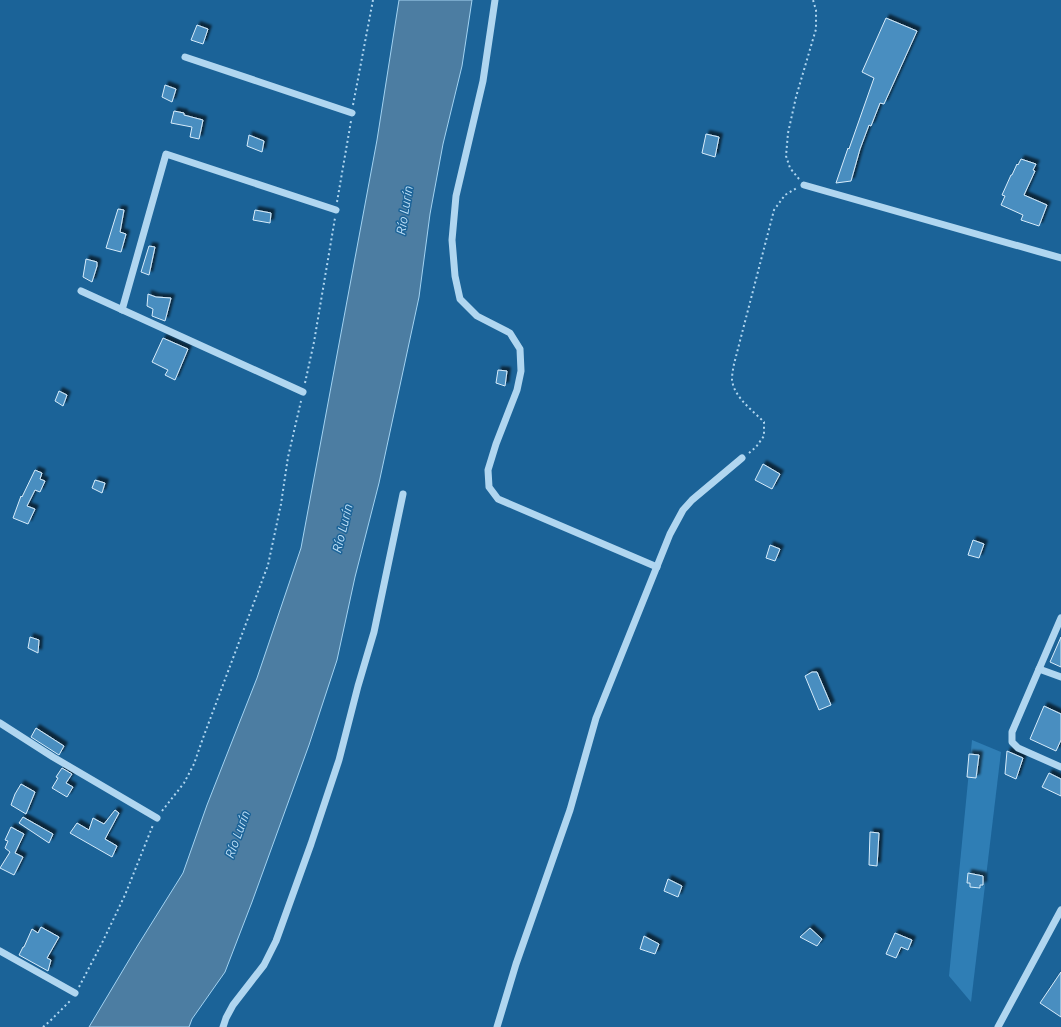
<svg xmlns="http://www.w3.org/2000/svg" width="1061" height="1027" viewBox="0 0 1061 1027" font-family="Ubuntu,sans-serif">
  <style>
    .green { fill: #2f7eb5 }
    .water { fill: #4c7da2; stroke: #a3d3f2 }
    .building { fill: #488ec0; stroke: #d7ecfb; filter: url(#shadow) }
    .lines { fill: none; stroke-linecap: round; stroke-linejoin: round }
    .path { stroke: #b0d6f0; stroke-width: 2; stroke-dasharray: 2 3; stroke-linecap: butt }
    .minor { stroke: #b0d6f0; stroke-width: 7 }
    .labels { text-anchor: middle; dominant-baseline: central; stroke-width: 3; stroke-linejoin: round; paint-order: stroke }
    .water-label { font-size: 13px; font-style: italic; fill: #bcdff7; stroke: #1b6398 }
  </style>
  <defs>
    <filter id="shadow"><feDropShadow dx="3.5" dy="-3.5" stdDeviation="1" flood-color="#0009"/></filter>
  </defs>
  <rect width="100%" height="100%" fill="#1b6398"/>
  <polygon class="green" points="972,740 1001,752 971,1002 949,976"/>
  <polygon class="water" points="399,0 472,0 462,66 443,144 430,214 419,297 379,483 355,577 337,660 309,745 252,902 225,972 192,1019 189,1027 89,1027 138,945 183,873 207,805 257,678 301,548 377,140"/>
  <g class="building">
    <polygon points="886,18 917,31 884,104 880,103 871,126 869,125 860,149 851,181 836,183 848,148 849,149 874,78 862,72"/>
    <polygon points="197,25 208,29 203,44 191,40"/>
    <polygon points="165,85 176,89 172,102 162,97"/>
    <polygon points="174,111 184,113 184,115 203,120 199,139 190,137 192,127 171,123"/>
    <polygon points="706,134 719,137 715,157 702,153"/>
    <polygon points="249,135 264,141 262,152 247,146"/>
    <polygon points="1021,159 1036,164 1033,170 1035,171 1024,195 1047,205 1039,226 1021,220 1023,215 1001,205 1005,196 1002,195 1011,175 1012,175 1017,164 1018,165"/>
    <polygon points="118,209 124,210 120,232 126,234 121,252 106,248"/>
    <polygon points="255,210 271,213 270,223 253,220"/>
    <polygon points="149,246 155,247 149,275 141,272"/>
    <polygon points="86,259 97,262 97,266 92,282 83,277"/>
    <polygon points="148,294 156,297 171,298 165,321 152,316 153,309 147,306"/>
    <polygon points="163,338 188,349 175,380 165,375 168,370 152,362"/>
    <polygon points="498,370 507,371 505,386 496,383"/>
    <polygon points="59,391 67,395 63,406 55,401"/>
    <polygon points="763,464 780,474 772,489 755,480"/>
    <polygon points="35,470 42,473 40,479 45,481 40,492 35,490 27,506 35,509 28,524 13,518 21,496 22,497"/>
    <polygon points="95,480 105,483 102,493 92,488"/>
    <polygon points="973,540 984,544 979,558 968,555"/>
    <polygon points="770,545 780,549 775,561 766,558"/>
    <polygon points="30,637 39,640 38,653 28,648"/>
    <polygon points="1061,637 1061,667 1050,662"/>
    <polygon points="812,672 817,672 831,705 819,710 805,676"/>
    <polygon points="1044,706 1061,714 1061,740 1056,751 1030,739"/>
    <polygon points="36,728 64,746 59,755 31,737"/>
    <polygon points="1007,751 1023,758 1016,779 1005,774"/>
    <polygon points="969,754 979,755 976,778 967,777"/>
    <polygon points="62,768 72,774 66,783 73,787 67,797 52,788 58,778 56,777"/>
    <polygon points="1049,773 1061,779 1061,796 1042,787"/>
    <polygon points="21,784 35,792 26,814 11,805 15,794"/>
    <polygon points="115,810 119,813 105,839 117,846 112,857 70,833 77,823 89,830 93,818 104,824"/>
    <polygon points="23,817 53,834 49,843 19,823"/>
    <polygon points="11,827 24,834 15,853 23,857 14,875 0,868 10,852 5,848 8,841 5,840"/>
    <polygon points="870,832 879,833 877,866 869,865"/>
    <polygon points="968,873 983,876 983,885 980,885 980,888 970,887 970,883 967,883"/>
    <polygon points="668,879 682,886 678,897 664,891"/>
    <polygon points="41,927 59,937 47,958 51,960 48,971 19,955 23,947 24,947 32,929 38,933"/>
    <polygon points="810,928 822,939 817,946 800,937"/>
    <polygon points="895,933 912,940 908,950 901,947 896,958 886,954"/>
    <polygon points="644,936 659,944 655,954 640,949"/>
    <polygon points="1061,972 1061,1017 1040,1003"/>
  </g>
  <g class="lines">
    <g class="path">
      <polyline points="353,105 373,0"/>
      <polyline points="799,179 790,168 786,156 788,133 796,97 816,29 816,10 813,0"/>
      <polyline points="337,202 351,121"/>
      <polyline points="305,383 314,342 335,218"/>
      <path d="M749,453L756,447L764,436V422C752,410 734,397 732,380C732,375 733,369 734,364L774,210L785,195L797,188"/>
      <polyline points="162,811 184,783 194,764 203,738 268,565 281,504 288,457 301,401"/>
      <polyline points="79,987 102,943 125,895 153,825"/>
      <polyline points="43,1027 50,1021 71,1000"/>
    </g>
    <g class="minor">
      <polyline points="495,0 483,81 456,196 452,240 455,276 460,299 477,316 510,333 520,349 521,371 517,390 496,444 488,470 489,487 498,499 657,567"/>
      <polyline points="185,57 352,113"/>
      <polyline points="804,185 1061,258"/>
      <polyline points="81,291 303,392"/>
      <polyline points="122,310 166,154 336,210"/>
      <polyline points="1061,618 1012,732 1012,742 1018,748 1061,767"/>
      <polyline points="1039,669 1061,677"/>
      <polyline points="0,723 53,757 157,818"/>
      <polyline points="0,951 75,993"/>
      <polyline points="223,1027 226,1018 233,1005 264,965 276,941 311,844 339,760 358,686 374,632 403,494"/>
      <polyline points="497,1027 516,964 570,810 596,718 670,534 683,510 692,500 742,458"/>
      <polyline points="998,1027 1061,910"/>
    </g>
  </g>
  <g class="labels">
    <g class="water-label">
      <text transform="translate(404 210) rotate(-81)">Río Lurín</text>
      <text transform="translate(342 528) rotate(-76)">Río Lurín</text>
      <text transform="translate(237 834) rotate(-70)">Río Lurín</text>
    </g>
  </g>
</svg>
